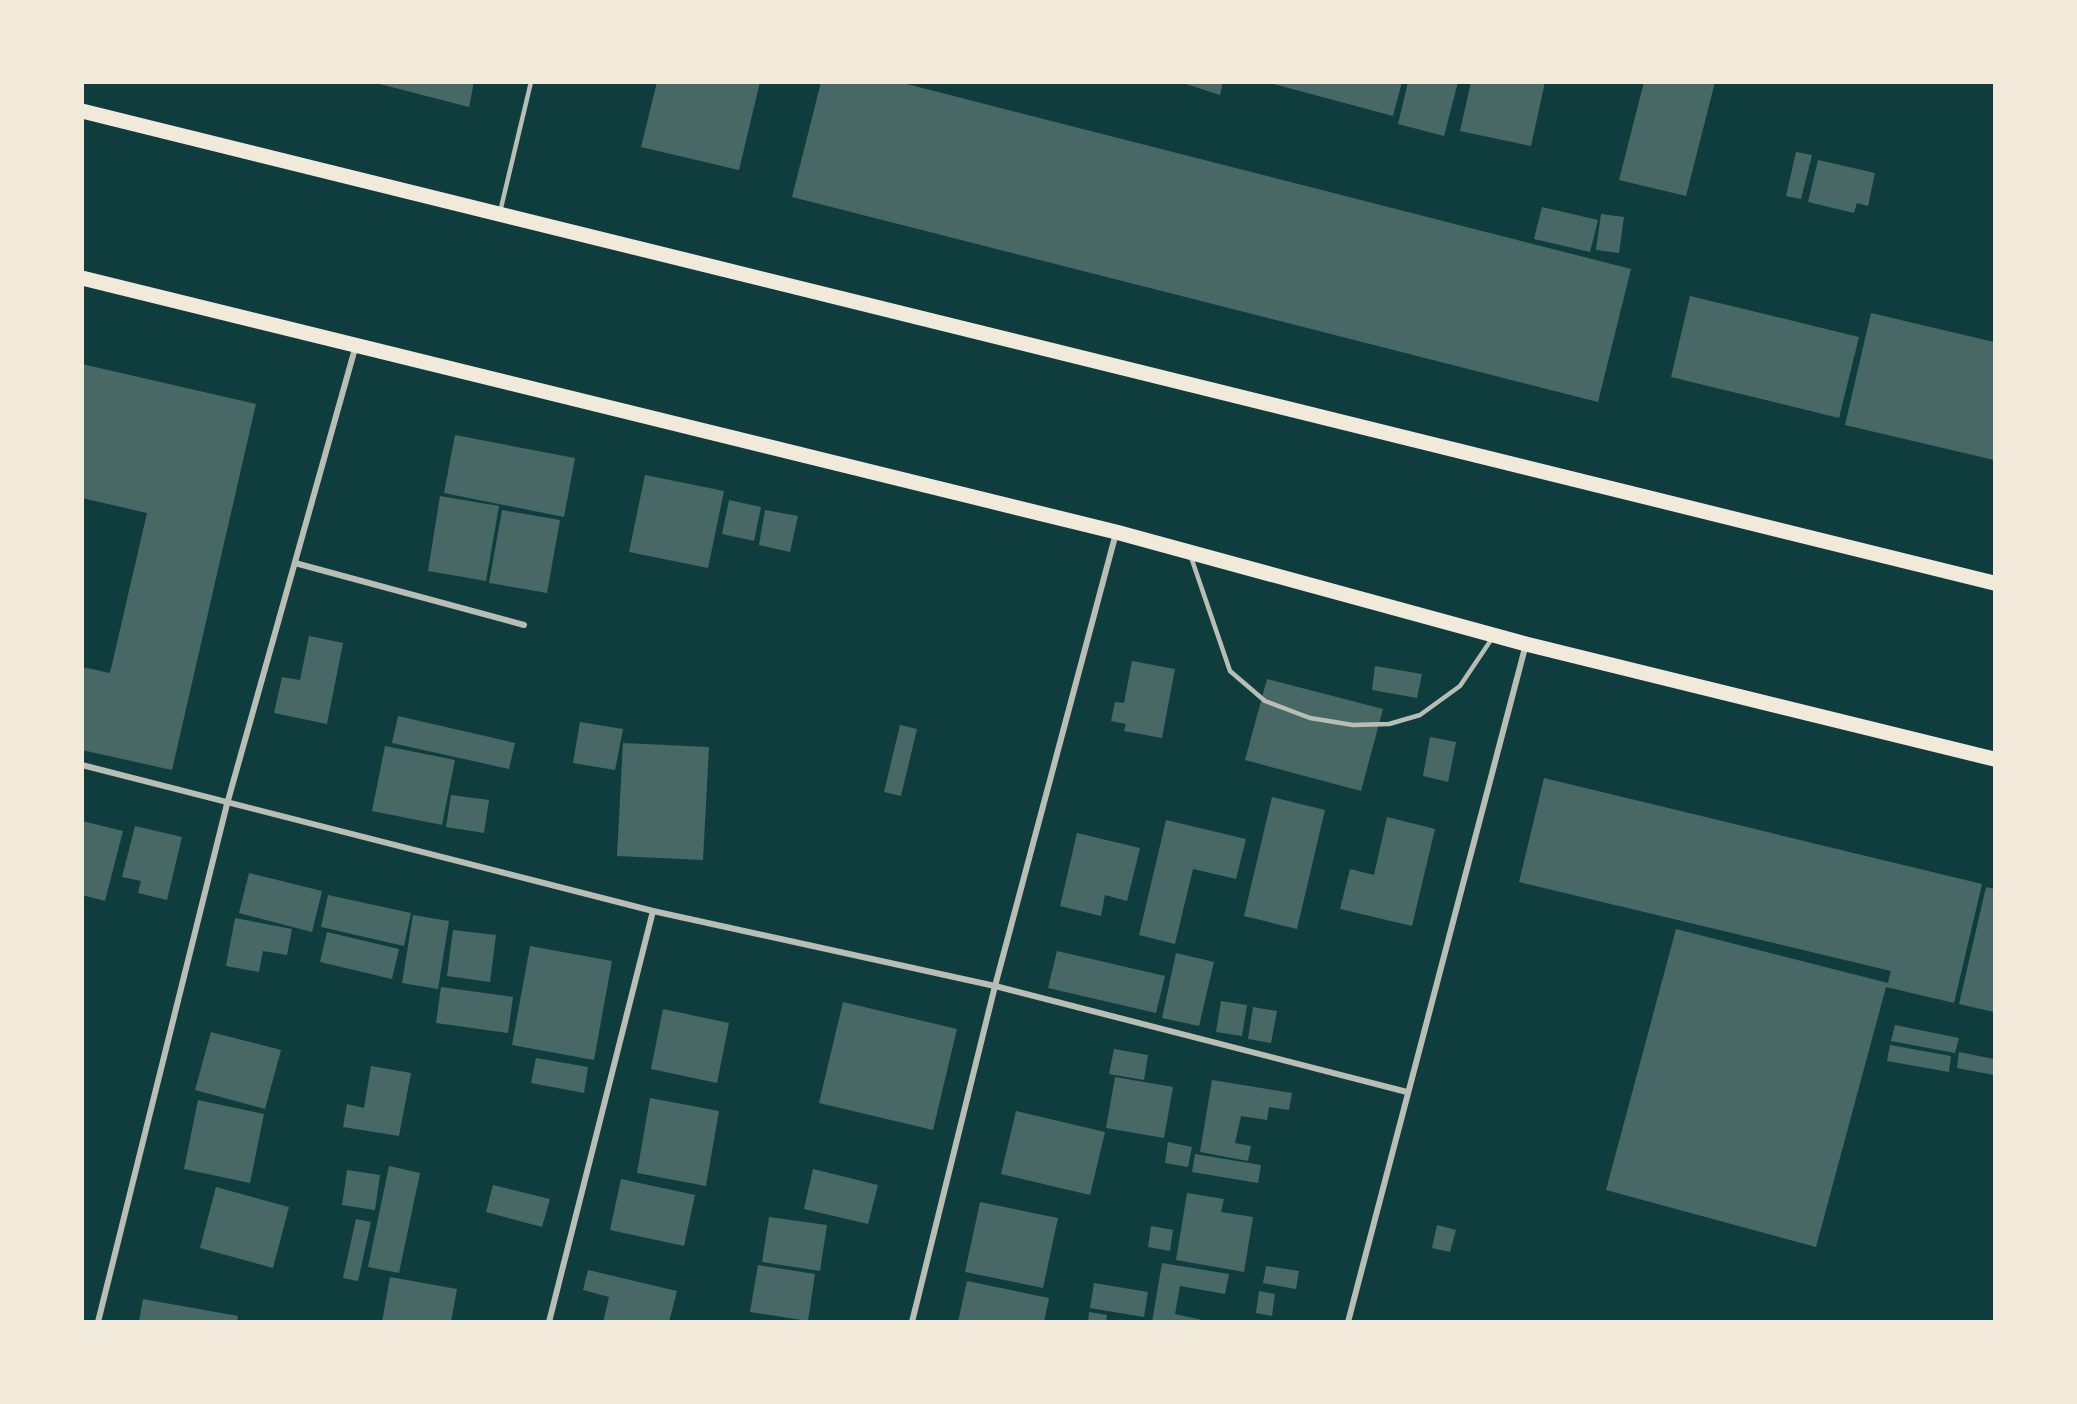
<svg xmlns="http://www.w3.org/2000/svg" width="2077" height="1404" viewBox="0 0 2077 1404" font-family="'Source Serif 4',serif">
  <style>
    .building { fill: #486865 }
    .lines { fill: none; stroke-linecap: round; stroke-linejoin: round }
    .service { stroke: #b8beb3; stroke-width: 4.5 }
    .minor { stroke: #b8beb3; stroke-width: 6 }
    .primary { stroke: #f1e9da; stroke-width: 15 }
  </style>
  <rect width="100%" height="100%" fill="#0f3d3e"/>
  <g class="building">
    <polygon points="372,82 474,82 469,107"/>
    <polygon points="657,82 760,82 739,170 641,147"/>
    <polygon points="821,82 899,82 1631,269 1598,402 792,197"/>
    <polygon points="1180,82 1223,82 1220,95"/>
    <polygon points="1266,82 1402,82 1393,116"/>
    <polygon points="1408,82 1458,82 1444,136 1398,124"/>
    <polygon points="1471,82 1545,82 1531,146 1460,131"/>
    <polygon points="1644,82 1715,82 1686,196 1619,180"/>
    <polygon points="1796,152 1812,155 1801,199 1786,196"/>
    <polygon points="1818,160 1875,173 1868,206 1857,203 1854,213 1808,202"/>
    <polygon points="1542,207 1598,220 1590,252 1534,239"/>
    <polygon points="1601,214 1624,217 1619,253 1596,250"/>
    <polygon points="1690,296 1859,337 1839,418 1671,377"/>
    <polygon points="1871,313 1994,342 1994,460 1845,425"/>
    <polygon points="82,364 256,404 172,770 82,750 82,667 110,673 147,513 82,498"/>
    <polygon points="455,435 575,458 564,517 444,493"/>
    <polygon points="645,475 724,491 708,568 629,552"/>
    <polygon points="440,496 499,506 486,581 428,571"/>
    <polygon points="729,500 761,507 754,541 722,534"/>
    <polygon points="502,510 560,520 547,593 489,583"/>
    <polygon points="765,510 798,516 790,552 759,545"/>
    <polygon points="309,636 343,643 327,724 274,713 282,677 300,680"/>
    <polygon points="1132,661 1175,669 1162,738 1124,731 1126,724 1111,721 1115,702 1124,703"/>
    <polygon points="1375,666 1422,674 1417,698 1372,690"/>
    <polygon points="1267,679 1383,709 1361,791 1245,760"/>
    <polygon points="398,716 515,743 509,769 392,743"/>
    <polygon points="580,722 623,729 615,770 573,763"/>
    <polygon points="900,725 917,729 901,796 884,792"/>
    <polygon points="1430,737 1456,742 1448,782 1423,776"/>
    <polygon points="623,743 709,747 703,860 617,856"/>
    <polygon points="385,746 455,760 442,825 372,811"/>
    <polygon points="1544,778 1982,884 1954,1003 1886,987 1816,1247 1606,1190 1676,929 1888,983 1891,971 1519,882"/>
    <polygon points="451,795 489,800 484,833 446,827"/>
    <polygon points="1272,797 1325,810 1297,929 1244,916"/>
    <polygon points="1387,817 1435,829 1412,926 1340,909 1350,869 1374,875"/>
    <polygon points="1166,820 1246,839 1236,879 1193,869 1175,944 1139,935"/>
    <polygon points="82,821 123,831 105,901 82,895"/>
    <polygon points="135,826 182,837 167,900 138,893 141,881 122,877"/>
    <polygon points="1077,833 1140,848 1127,901 1105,895 1101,916 1060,906"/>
    <polygon points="249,873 322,891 312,932 239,913"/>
    <polygon points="1986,887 1994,889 1994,1012 1959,1004"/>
    <polygon points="328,895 411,913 404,946 321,927"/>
    <polygon points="413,915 449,921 438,989 402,983"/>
    <polygon points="235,918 292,929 287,955 263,951 259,972 226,966"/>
    <polygon points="453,930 496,935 490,982 447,976"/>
    <polygon points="327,932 399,949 392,979 320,962"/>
    <polygon points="530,946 612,961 594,1060 512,1045"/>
    <polygon points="1057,951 1165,976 1156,1013 1048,988"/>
    <polygon points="1176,953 1214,962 1199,1026 1162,1018"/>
    <polygon points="441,987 513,997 508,1033 436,1023"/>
    <polygon points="1221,1001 1247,1005 1242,1036 1216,1032"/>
    <polygon points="843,1002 957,1029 933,1130 819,1103"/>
    <polygon points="1253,1007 1277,1011 1271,1043 1248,1039"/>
    <polygon points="663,1009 729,1023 717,1083 651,1069"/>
    <polygon points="1895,1025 1959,1038 1955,1053 1891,1041"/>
    <polygon points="211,1032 281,1050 265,1109 195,1090"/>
    <polygon points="1890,1045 1951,1056 1949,1072 1887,1061"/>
    <polygon points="1114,1049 1148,1055 1144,1080 1109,1074"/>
    <polygon points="1959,1052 1994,1059 1994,1075 1957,1068"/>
    <polygon points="536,1058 588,1067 584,1093 531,1083"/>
    <polygon points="371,1066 411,1073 399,1136 343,1127 347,1104 364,1108"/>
    <polygon points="1115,1077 1173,1087 1164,1138 1106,1128"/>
    <polygon points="1212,1080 1292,1093 1289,1110 1269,1107 1267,1120 1241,1116 1235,1143 1251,1146 1248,1161 1200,1152"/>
    <polygon points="650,1098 719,1111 706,1186 637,1173"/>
    <polygon points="198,1100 264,1114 250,1183 184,1169"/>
    <polygon points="1016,1111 1105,1132 1090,1195 1001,1174"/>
    <polygon points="1168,1142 1192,1147 1188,1167 1165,1163"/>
    <polygon points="1195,1154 1261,1165 1258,1183 1192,1172"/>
    <polygon points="389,1166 420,1173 399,1273 368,1267"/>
    <polygon points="813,1169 878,1185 868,1224 804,1209"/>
    <polygon points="347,1170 380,1175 375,1210 342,1205"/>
    <polygon points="621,1179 695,1195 684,1246 610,1230"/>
    <polygon points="493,1185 550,1199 542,1227 486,1212"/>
    <polygon points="216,1187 289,1207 273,1268 200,1248"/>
    <polygon points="1187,1193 1224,1199 1221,1212 1253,1217 1244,1272 1176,1260"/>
    <polygon points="980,1202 1058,1218 1043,1288 965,1272"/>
    <polygon points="769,1217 827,1225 820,1271 762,1262"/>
    <polygon points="356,1219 371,1222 358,1281 343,1278"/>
    <polygon points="1437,1225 1456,1230 1450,1252 1432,1248"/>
    <polygon points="1151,1226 1173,1230 1170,1251 1148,1247"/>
    <polygon points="1162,1263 1229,1274 1225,1294 1180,1286 1175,1314 1211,1322 1152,1322"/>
    <polygon points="758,1265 815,1274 808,1321 750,1312"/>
    <polygon points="1266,1266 1299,1271 1296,1289 1263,1283"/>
    <polygon points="588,1270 677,1291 669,1322 603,1322 609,1297 583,1290"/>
    <polygon points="390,1277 457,1289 451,1322 382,1322"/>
    <polygon points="967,1281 1049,1298 1044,1322 958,1322"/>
    <polygon points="1094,1283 1148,1292 1144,1317 1090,1308"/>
    <polygon points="1259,1291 1275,1294 1272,1316 1256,1313"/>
    <polygon points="143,1299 238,1316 237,1322 139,1322"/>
    <polygon points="1089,1312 1107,1315 1106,1322 1088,1322"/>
  </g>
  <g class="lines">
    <g class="service">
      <polyline points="500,212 531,82"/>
      <polyline points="1191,557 1230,671 1265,701 1310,718 1353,725 1389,724 1420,715 1460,686 1493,637"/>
    </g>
    <g class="minor">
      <polyline points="295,563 524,625"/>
      <polyline points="82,765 653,911 995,986 1407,1092"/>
      <polyline points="98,1322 227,804 356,345"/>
      <polyline points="549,1322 653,911"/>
      <polyline points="912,1322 995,986 1116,533"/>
      <polyline points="1348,1322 1526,644"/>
    </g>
    <g class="primary">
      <polyline points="82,111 1994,583"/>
      <polyline points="82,278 1116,532 1526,644 1994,759"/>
    </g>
  </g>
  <rect width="2077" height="1404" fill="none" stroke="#f1e9da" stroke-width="168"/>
</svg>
